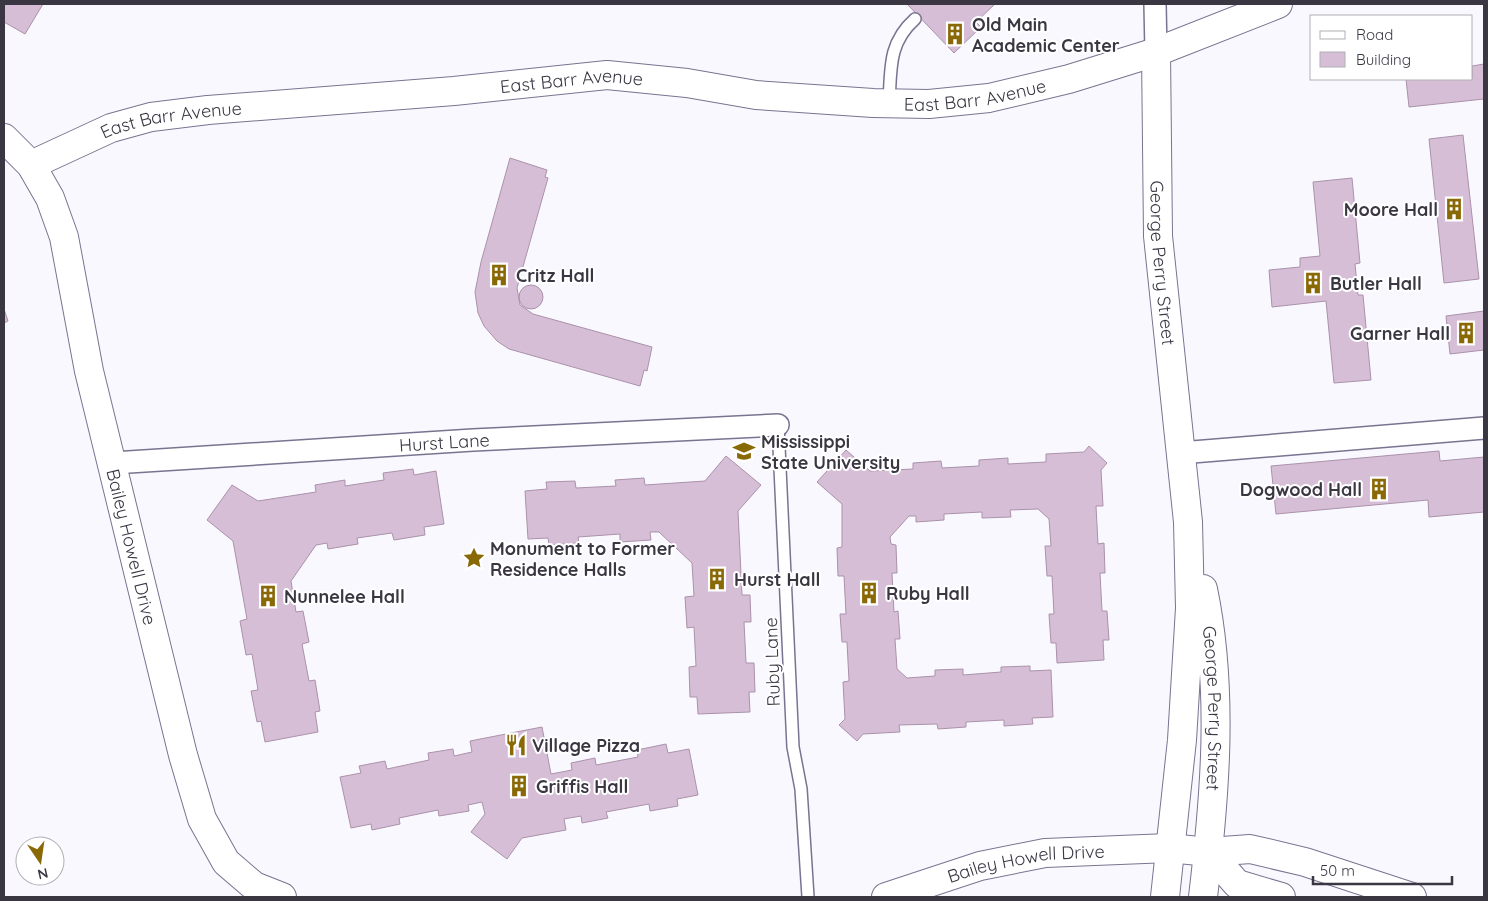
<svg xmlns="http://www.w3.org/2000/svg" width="1488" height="901" viewBox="0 0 1488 901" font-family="Quicksand,sans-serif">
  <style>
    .building { fill: #d7bed7; stroke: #aa92aa }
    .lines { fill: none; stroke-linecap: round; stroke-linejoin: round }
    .lane-casing { stroke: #7a7390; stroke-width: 14 }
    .street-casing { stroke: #7a7390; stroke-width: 24 }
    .secondary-casing { stroke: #7a7390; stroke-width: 30 }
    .lane { stroke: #fff; stroke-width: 11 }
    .street { stroke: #fff; stroke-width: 21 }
    .secondary { stroke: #fff; stroke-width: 28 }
    .labels { text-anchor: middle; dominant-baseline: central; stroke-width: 4; stroke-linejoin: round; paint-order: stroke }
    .poi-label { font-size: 18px; font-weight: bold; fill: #3a3743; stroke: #fff; text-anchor: start }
    .street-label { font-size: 18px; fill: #3a3743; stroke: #fff }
  </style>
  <rect width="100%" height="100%" fill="#faf8ff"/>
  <g class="building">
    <polygon points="4,4 43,4 25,34 4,22"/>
    <polygon points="907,4 995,4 976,22 981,27 954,53"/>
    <polygon points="1484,64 1484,99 1409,107 1406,79 1472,79 1472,66"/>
    <polygon points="1463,135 1479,279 1444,283 1429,139"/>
    <polygon points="510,158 547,170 545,177 548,178 517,288 520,305 533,314 652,347 647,371 644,370 640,386 509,349 497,341 484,326 478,313 475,292 481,262"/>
    <polygon points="1352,178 1360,263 1355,264 1358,295 1363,295 1371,380 1334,383 1326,301 1272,307 1269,270 1300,267 1300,258 1320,256 1313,182"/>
    <circle cx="531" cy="297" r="12"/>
    <polygon points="4,309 8,321 4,323"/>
    <polygon points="1484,311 1484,350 1450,354 1446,316"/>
    <polygon points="1089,446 1107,463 1101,470 1103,506 1096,506 1098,544 1104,543 1105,573 1100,573 1102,611 1107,611 1109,640 1103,640 1104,660 1057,663 1056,643 1051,643 1049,614 1054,614 1052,576 1047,576 1045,546 1051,546 1049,519 1038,509 1010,510 1011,517 982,518 982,512 944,514 944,520 916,522 916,516 909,516 890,537 891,544 896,545 897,573 892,573 894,612 898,611 900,639 895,639 897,669 907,678 935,676 935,670 963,669 963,675 1001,672 1001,667 1030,666 1030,671 1051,670 1053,717 1032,718 1033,724 1004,726 1004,720 966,722 966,727 938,729 937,724 899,725 900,732 863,734 857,741 839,725 845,719 843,682 849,681 847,642 842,642 840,614 846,614 844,576 838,576 837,548 842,547 842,504 817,482 846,450 870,471 913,469 913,463 941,461 942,468 979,466 979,460 1008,458 1008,464 1046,462 1046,454 1084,452"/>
    <polygon points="1439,451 1440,461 1484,457 1484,512 1429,517 1428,500 1276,514 1271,466"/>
    <polygon points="726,456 761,485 738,511 742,595 750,595 751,622 744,622 746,663 754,663 755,692 749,692 750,712 698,714 697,697 690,697 689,667 696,666 694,627 687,628 685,597 694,596 692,563 659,532 650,532 651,540 620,542 620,534 578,537 579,543 549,545 548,538 528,539 525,491 547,489 546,482 575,481 576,488 616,486 615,480 644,478 645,485 705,481"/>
    <polygon points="413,469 414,475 436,471 444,524 424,527 425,535 394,540 392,533 357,538 358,544 328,549 327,543 316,545 291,581 296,612 303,611 309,642 302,644 309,681 315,680 320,711 315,712 318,732 265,742 261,721 257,722 251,691 258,690 252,654 246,655 240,621 247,619 233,541 207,520 232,485 258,501 316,492 315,485 345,480 345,486 384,480 383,473"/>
    <polygon points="542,727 551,774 572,770 571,763 595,758 596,765 638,757 637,750 666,744 668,753 689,749 698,795 677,799 678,806 650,811 649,804 606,812 608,818 582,823 581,816 564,819 566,830 522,838 507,859 471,832 485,814 482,802 468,805 469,811 439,816 438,810 399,818 400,824 372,830 371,824 351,828 340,777 361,773 359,766 385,761 387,769 429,760 428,753 453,749 454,756 472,752 470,741"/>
  </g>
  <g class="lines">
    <g class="lane-casing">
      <g id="lane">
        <path d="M889,103C891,69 888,43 915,19"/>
        <polyline points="778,425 793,747 801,789 808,897"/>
      </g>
    </g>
    <g class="street-casing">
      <g id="street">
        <polyline points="1155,4 1156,52"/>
        <polyline points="1180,453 1484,428"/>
        <path id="s1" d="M113,463L473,440L778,425"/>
      </g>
    </g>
    <g class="secondary-casing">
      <g id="secondary">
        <path id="s2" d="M1156,52L1158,236L1188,522L1190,608L1182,740L1165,897"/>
        <path id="s3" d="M4,138L31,165L50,198L64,237L89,371L183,755L202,819L226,862L254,886L282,897"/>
        <path id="s4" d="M31,165L111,128L151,117L208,110L454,91L607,75L687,83L756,95L873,103L929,104L989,98L1069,79L1156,52L1278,4"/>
        <path id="s5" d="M1203,589C1224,690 1215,796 1203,897"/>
        <polyline points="1209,852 1237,884 1281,897"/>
        <path id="s6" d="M886,897L980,866L1045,853L1169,848L1209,852L1250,849L1305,862L1412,897"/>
      </g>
    </g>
    <use href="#lane" class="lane"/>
    <use href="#street" class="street"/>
    <use href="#secondary" class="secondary"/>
  </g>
  <defs>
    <g id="building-bare" transform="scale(1.725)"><path d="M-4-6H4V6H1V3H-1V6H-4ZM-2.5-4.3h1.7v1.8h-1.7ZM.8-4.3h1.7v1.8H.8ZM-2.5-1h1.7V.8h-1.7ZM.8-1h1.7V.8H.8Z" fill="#896806" stroke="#fff" stroke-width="2.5" paint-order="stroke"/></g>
    <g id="university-bare" transform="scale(1.725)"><path d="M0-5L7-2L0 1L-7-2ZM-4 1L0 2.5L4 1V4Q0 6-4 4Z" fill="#896806" stroke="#fff" stroke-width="2.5" paint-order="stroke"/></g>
    <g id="sight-bare" transform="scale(1.725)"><path d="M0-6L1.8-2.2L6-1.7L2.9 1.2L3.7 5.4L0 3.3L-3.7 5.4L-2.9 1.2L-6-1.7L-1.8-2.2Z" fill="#896806" stroke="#fff" stroke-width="2.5" paint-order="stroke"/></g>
    <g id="restaurant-bare" transform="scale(1.725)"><path d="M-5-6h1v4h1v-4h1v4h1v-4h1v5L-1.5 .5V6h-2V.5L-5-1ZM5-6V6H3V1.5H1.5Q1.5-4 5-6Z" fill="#896806" stroke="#fff" stroke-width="2.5" paint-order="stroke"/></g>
  </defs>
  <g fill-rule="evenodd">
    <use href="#building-bare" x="955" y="34"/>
    <use href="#building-bare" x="1454" y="209"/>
    <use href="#building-bare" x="499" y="275"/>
    <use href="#building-bare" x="1313" y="283"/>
    <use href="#building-bare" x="1466" y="333"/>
    <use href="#university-bare" x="744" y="451"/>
    <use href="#building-bare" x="1379" y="489"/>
    <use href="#sight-bare" x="474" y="558"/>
    <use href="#building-bare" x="717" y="579"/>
    <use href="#building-bare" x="869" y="593"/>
    <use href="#building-bare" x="268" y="596"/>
    <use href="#restaurant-bare" x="516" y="745"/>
    <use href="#building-bare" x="519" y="786"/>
  </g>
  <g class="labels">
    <g class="poi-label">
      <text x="972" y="24">Old Main<tspan x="972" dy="21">Academic Center</tspan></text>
      <text x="1438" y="209" text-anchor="end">Moore Hall</text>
      <text x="516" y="275">Critz Hall</text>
      <text x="1330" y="283">Butler Hall</text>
      <text x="1450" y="333" text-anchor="end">Garner Hall</text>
      <text x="761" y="441">Mississippi<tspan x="761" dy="21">State University</tspan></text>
      <text x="1362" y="489" text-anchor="end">Dogwood Hall</text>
      <text x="490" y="548">Monument to Former<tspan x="490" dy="21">Residence Halls</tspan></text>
      <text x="734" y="579">Hurst Hall</text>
      <text x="886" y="593">Ruby Hall</text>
      <text x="284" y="596">Nunnelee Hall</text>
      <text x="532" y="745">Village Pizza</text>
      <text x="536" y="786">Griffis Hall</text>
    </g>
    <g class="street-label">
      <text stroke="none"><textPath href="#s4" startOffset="552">East Barr Avenue</textPath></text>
      <text stroke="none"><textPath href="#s4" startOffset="958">East Barr Avenue</textPath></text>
      <text stroke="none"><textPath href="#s4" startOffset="149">East Barr Avenue</textPath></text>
      <text stroke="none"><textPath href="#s2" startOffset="211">George Perry Street</textPath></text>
      <text stroke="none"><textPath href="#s1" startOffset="332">Hurst Lane</textPath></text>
      <text stroke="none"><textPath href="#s3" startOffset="435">Bailey Howell Drive</textPath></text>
      <text transform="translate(772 662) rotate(-92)">Ruby Lane</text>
      <text stroke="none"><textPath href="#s5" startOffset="120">George Perry Street</textPath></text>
      <text stroke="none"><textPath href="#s6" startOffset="145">Bailey Howell Drive</textPath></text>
    </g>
  </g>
  <rect width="1488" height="901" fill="none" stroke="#3a3743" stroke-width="10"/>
  <rect x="1310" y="15" width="162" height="65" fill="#ffffff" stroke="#b0afb4"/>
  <rect x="1320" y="31" width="25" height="8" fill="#ffffff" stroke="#b0afb4"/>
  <text x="1356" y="40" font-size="15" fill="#3a3743">Road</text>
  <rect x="1320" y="52" width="25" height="15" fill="#d7bed7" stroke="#b0afb4"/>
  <text x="1356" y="65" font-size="15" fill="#3a3743">Building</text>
  <g transform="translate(40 861) rotate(167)"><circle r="24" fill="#ffffff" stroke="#b0afb4"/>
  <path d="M0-4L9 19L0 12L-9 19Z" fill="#896806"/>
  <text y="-8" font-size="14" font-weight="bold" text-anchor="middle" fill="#3a3743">N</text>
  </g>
  <path d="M1313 876v8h139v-8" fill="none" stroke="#3a3743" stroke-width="2.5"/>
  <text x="1320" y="876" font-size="15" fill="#3a3743" stroke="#ffffff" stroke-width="4" paint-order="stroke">50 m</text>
</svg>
